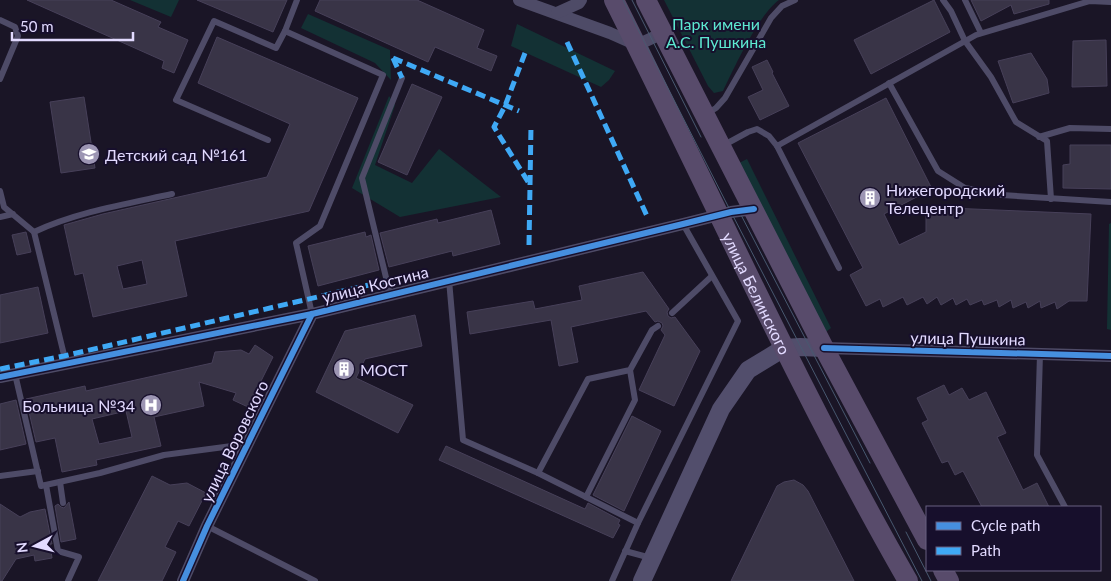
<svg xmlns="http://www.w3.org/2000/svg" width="1111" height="581" viewBox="0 0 1111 581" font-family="Lato,sans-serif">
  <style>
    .green { fill: #133134 }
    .building { fill: #393447; stroke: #474059; fill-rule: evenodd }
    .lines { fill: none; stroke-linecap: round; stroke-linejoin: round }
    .lane { stroke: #4e4b67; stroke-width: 6 }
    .street { stroke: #4e4b67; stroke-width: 12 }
    .secondary { stroke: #524e6c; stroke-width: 18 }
    .primary { stroke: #584b6b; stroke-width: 20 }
    .tram { stroke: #485970; stroke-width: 1 }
    .quiet { stroke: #3fa9f5; stroke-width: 5; stroke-dasharray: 10 5; stroke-linecap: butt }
    .cycleway-casing { stroke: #170f2c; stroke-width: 9 }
    .cycleway { stroke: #468fdf; stroke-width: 6 }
    .labels { text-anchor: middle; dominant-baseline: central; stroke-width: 4; stroke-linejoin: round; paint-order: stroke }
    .park-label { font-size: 16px; fill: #5de8d1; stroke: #170f2c }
    .poi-label { font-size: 16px; fill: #e2daff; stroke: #170f2c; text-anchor: start }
    .street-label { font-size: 16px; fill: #e2daff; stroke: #170f2c }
  </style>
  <rect width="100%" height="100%" fill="#1a1526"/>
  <g class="green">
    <polygon points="130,0 179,0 171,17"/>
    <path d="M664,0H779C759,14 734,68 723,91L714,93L708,86Z"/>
    <polygon points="308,14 390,50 391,80 375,63 301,28"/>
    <polygon points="517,24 615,71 609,80 601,87 511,46"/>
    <polygon points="389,96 395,105 375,165 412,183 439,149 501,197 400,217 352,188"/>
    <polygon points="747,159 831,328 823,334 739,163"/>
    <polygon points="1111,223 1111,330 1107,329 1109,224"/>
  </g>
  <g class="building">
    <polygon points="27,0 111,0 161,22 158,27 188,40 174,73 162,68 164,61"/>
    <polygon points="197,0 287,0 273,32"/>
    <polygon points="320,0 417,0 484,30 477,48 497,56 491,71 435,47 428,62 315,11"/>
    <polygon points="934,0 950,32 871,74 854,40"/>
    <polygon points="971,0 1049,0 1049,4 1014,14 1011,5 981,21"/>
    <path d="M217,37L358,98L309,211L175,241L187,296L93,317L83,273L75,275L64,225L103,214L267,177L290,124L198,83ZM142,260L147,284L123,289L117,266Z"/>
    <polygon points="1106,40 1107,86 1072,87 1073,41"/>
    <polygon points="1031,53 1047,79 1049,93 1013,103 998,61"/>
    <polygon points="767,60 773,72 772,73 789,106 760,120 748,97 763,90 752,67"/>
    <polygon points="412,84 442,97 407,175 378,162"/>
    <polygon points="84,97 95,168 61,173 50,102"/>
    <polygon points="886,98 932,189 884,214 899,245 926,232 926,207 1091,214 1087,301 1069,301 1057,309 1055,302 1041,308 1040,301 1028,308 1026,302 1013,308 1011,300 999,307 997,300 984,305 982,300 970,305 967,299 956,305 953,298 941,305 937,297 927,304 923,297 907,305 903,297 883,307 880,299 866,306 850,275 863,268 798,143"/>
    <polygon points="1070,145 1111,145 1111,189 1063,188 1063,165 1070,164"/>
    <polygon points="491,210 500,244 453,256 452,251 389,267 380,233 437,219 438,223"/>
    <polygon points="26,232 31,252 17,255 12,235"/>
    <polygon points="365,232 366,237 371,235 379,270 318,286 308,246"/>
    <polygon points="643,272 669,309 667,312 668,316 671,318 675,317 700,351 674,406 639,390 665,335 661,330 663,326 662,323 658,321 655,322 646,311 571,327 578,362 559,366 551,320 470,334 467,312 533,301 535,309 582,300 579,286"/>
    <polygon points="38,287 48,333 0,343 0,295"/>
    <polygon points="415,315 422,346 365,359 356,378 413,405 398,433 316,392 345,331"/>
    <path d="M255,345L273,357L248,407L233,400L236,393L199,382L204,406L154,417L161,446L96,460L97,465L62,472L55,438L36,442L26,399L85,386L86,391L212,363L215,352L241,350L249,354ZM126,411L132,437L99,444L92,419Z"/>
    <polygon points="944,385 949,395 962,388 969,400 986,392 1006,433 997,437 1023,490 1037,483 1049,507 982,507 963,471 955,475 948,461 942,463 922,423 928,420 917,398"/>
    <polygon points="16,400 26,444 0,450 0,404"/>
    <polygon points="632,416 661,431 624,511 593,495"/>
    <polygon points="446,446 585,509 588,503 620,520 618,524 620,525 613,538 439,460"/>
    <polygon points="152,476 170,485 187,483 206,493 189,526 178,521 165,547 176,552 162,581 98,581"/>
    <polygon points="794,480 803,485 808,491 854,581 731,581 777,486 784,482"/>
    <polygon points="69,502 76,539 61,542 55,506 58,504 61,507 64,508"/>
    <polygon points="0,504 20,517 30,512 45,509 52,544 50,544 52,558 35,561 34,555 16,559 2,581 0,581"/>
  </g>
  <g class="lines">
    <g class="lane">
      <polyline points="297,0 285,31 383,75 320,226 296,243 312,314"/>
      <polyline points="943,0 951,11 965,41 991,77 1016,122 1047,141 1051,199"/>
      <polyline points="965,0 981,33"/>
      <polyline points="0,20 15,27 18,36 0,79"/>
      <polyline points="889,83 938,171 965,188 1002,195 1111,202"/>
      <polyline points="708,113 716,108 725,98 771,18 782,6 795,0"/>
      <polyline points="1039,137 1070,128 1111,129"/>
      <polyline points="268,140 176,100 214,21 276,48 285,31"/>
      <polyline points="724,145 748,132 757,129 769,136 777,146 976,35 1090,1 1111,2"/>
      <polyline points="777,146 839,268"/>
      <polyline points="0,191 4,207 34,232"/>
      <polyline points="0,217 13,214"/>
      <polyline points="449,280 463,440 538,473"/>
      <polyline points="390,294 362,178 402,78"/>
      <polyline points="672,313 712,276"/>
      <polyline points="1040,354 1037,455 1065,507"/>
      <path d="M66,363L34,232C77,212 126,204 172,194"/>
      <polyline points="15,374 41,486 100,473 164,455 247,444"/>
      <polyline points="0,476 38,471"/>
      <polyline points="60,482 63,503"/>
      <polyline points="46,485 58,551 79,557 68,581"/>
      <polyline points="586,497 635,400 630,370"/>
      <polyline points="638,523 538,473 588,379 630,370 652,330 658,326"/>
      <polyline points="207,526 315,581"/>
      <polyline points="625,551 651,558"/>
      <polyline points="612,581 638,523 738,321 683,224"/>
    </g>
    <g class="street">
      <polyline points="519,0 610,33 637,45 663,33"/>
      <polyline points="557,13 579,3 581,0"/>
      <polyline points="824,348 1111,356"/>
      <polyline points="0,377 312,314 683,224 731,212 754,209"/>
      <polyline points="183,581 207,526 312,314"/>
    </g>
    <polyline class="secondary" points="642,581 721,409 748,370 784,348 800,347 824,348"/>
    <g class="primary">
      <path id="s1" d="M614,0C711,194 800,393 908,581"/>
      <polyline points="646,0 824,348 927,540"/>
      <polyline points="943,570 949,581"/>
    </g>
    <g class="tram">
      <polyline points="623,0 731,212 922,581"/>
      <polyline points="632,0 701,137"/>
      <polyline points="740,213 870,463"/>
      <polyline points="906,532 931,581"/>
    </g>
    <g class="quiet">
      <polyline points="567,42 647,216"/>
      <polyline points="525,53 505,106 494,127 530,185"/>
      <polyline points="393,58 519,111"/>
      <polyline points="393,58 402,78"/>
      <polyline points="529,245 531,126"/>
      <polyline points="0,369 64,356 386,281"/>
    </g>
    <g class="cycleway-casing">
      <g id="cycleway">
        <polyline points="824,348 1111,356"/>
        <polyline points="0,377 312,314 683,224 731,212 754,209"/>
        <polyline points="183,581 207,526 312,314"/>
      </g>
    </g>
    <use href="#cycleway" class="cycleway"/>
  </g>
  <defs>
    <g id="school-disc" transform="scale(1.125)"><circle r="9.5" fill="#9c95b3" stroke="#170f2c"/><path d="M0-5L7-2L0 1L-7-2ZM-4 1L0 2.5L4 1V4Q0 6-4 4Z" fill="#fff"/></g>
    <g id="building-disc" transform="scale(1.125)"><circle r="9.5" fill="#9c95b3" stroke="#170f2c"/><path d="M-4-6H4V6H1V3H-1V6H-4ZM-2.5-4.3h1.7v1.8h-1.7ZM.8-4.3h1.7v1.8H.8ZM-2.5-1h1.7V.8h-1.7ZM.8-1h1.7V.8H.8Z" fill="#fff"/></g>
    <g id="hospital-disc" transform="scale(1.125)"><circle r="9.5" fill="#9c95b3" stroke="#170f2c"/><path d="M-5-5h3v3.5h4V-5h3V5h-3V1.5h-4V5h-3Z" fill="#fff"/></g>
  </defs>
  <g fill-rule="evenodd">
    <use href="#school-disc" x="89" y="154"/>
    <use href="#building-disc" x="870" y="198"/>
    <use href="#building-disc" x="344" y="369"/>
    <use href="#hospital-disc" x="151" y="405"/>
  </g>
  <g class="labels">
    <g class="park-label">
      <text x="716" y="23">Парк имени<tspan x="716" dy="18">А.С. Пушкина</tspan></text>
    </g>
    <g class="poi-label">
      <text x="105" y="154">Детский сад №161</text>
      <text x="886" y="189">Нижегородский<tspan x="886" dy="18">Телецентр</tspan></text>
      <text x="360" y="369">МОСТ</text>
      <text x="135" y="405" text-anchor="end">Больница №34</text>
    </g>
    <g class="street-label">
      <text transform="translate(375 284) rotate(-14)">улица Костина</text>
      <text stroke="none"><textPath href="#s1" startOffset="326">улица Белинского</textPath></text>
      <text transform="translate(968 338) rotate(1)">улица Пушкина</text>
      <text transform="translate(234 441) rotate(-64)">улица Воровского</text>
    </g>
  </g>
  <rect x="926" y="506" width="175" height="65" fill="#170f2c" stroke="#686080"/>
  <rect x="936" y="522" width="25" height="8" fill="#468fdf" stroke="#686080"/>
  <text x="971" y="531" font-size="15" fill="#e2daff">Cycle path</text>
  <rect x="936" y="547" width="25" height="8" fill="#3fa9f5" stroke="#686080"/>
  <text x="971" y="556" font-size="15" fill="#e2daff">Path</text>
  <g transform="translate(35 546) rotate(263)" stroke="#170f2c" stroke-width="4" paint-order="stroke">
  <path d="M0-4L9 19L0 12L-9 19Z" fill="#e2daff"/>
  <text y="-8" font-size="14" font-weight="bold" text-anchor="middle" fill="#e2daff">N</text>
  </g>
  <path d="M12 32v8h121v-8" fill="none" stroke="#e2daff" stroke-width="2.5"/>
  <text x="20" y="32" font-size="15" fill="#e2daff" stroke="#170f2c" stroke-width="4" paint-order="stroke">50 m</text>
</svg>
